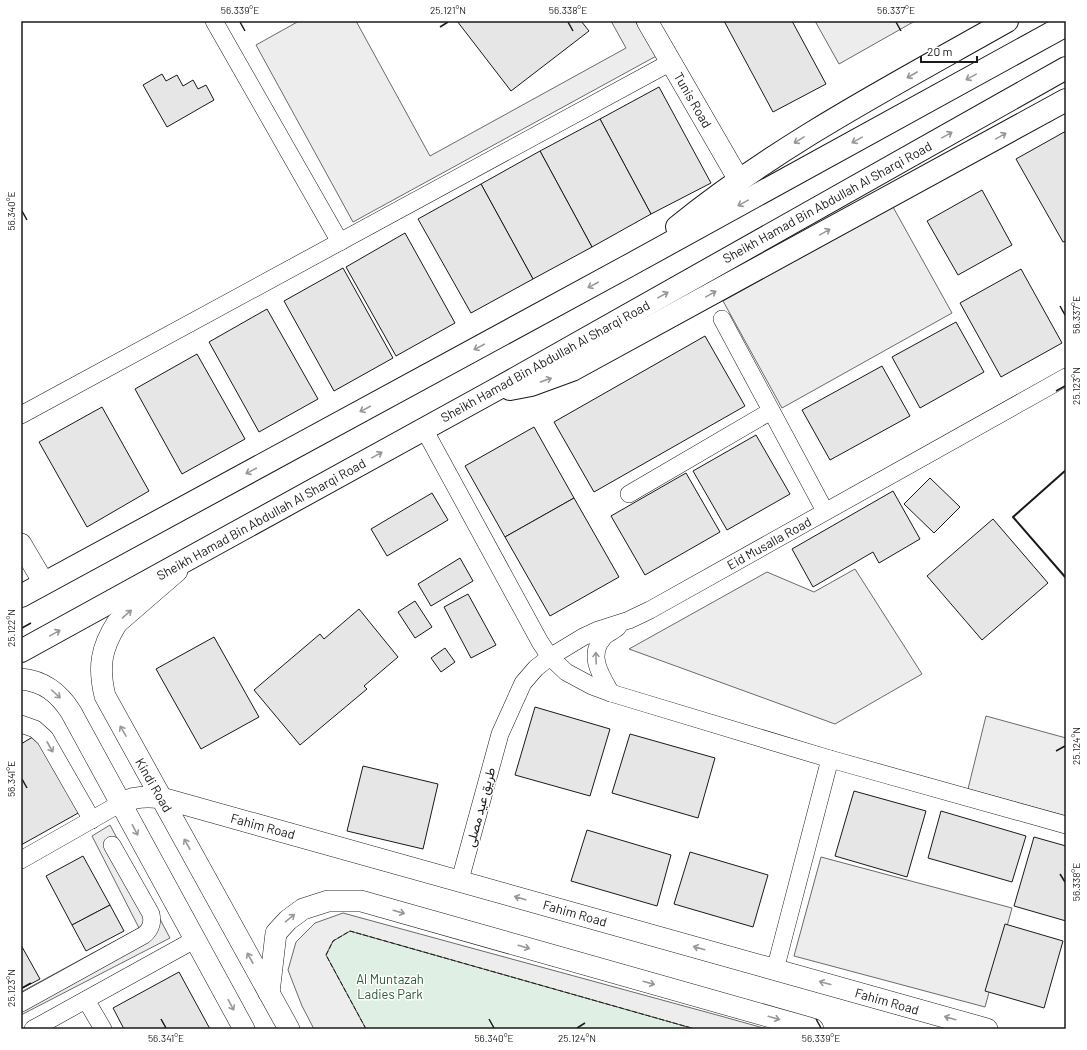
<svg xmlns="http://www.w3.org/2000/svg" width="1087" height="1050" viewBox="0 0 1087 1050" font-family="Barlow,Vazirmatn,sans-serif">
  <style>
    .green { fill: #e0efe3; stroke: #6a6a6a }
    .parking { fill: #ededed; stroke: #6a6a6a }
    .building { fill: #e6e6e6; stroke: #1a1a1a }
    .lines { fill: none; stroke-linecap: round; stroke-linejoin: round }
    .minor-casing { stroke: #1a1a1a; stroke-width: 18 }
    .tertiary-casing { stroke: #1a1a1a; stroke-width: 22 }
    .trunk-casing { stroke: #1a1a1a; stroke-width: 24 }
    .minor { stroke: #fff; stroke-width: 17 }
    .tertiary { stroke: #fff; stroke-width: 21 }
    .trunk { stroke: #fff; stroke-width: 22 }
    .fence { stroke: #1a1a1a; stroke-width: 1; stroke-dasharray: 5 2; stroke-linecap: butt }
    .wall { stroke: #1a1a1a; stroke-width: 2 }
    .oneway { stroke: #989898 }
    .ticks { fill: none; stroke: #1a1a1a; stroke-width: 1.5 }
    .labels { text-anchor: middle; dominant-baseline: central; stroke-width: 3; stroke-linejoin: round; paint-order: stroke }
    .street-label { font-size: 13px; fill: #1a1a1a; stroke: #fff }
    .park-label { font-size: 13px; fill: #2b5a34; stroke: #fff }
    .neatline { fill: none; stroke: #1a1a1a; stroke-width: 1.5 }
    .ticks-label { font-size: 10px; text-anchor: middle; fill: #1a1a1a }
  </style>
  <rect width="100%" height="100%" fill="#fff"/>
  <polygon class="green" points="350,931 695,1029 366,1029 326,955 333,941"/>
  <g class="parking">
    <polygon points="299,21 356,21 430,156 626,48 611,21 641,21 660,54 353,222 256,45"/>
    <polygon points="815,21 915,21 839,64"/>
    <polygon points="893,207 952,313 782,408 723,301"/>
    <polygon points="855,569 922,674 835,724 629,649 767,572 814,592"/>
    <polygon points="986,716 1066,738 1066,816 968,789"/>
    <polygon points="110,825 170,938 21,1015 21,992 139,928 92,836"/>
    <polygon points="821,857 1012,908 985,1007 794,956"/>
    <polygon points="343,913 717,1015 767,1029 695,1029 350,931 333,941 326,955 366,1029 314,1029 302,1006 288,970 296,942 315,923"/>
  </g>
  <g class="building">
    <polygon points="457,21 581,21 589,31 511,91"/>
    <polygon points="724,21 792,21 826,84 773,112"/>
    <polygon points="162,74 166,81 177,75 183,86 193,80 198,89 206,85 214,100 167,127 143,85"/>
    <polygon points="659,87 711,183 651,214 600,119"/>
    <polygon points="600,119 651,214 592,247 540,151"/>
    <polygon points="1066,131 1066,241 1063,242 1016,159"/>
    <polygon points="540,151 592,247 533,279 481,184"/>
    <polygon points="481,184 533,279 471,313 418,219"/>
    <polygon points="982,190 1012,245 958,275 927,221"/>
    <polygon points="405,233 455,323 396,356 346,267"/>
    <polygon points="343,268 393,358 334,391 284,301"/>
    <polygon points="1021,269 1062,343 1001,377 960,303"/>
    <polygon points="267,309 318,399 259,432 209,342"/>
    <polygon points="956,322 984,372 920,408 892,357"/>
    <polygon points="705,336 745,406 594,492 554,422"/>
    <polygon points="197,354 245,439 182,474 135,389"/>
    <polygon points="882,366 910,416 830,460 802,410"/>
    <polygon points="102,407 149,491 87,527 39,442"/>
    <polygon points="534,427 574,498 505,537 465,466"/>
    <polygon points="756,435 790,494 727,530 693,471"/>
    <polygon points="686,473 720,532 645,575 611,516"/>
    <polygon points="930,478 960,507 934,533 904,504"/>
    <polygon points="893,491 920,539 879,563 873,552 813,587 792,549"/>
    <polygon points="432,493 448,520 387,556 371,529"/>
    <polygon points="574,498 619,577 550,616 505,537"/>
    <polygon points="993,519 1048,583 982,640 927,576"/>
    <polygon points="460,558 473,581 431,606 418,584"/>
    <polygon points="468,594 496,645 471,658 444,607"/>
    <polygon points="415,601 432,627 415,638 398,612"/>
    <polygon points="359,609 398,657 364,686 367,689 300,745 254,690 320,634 324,639"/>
    <polygon points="214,637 259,717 201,749 156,669"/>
    <polygon points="445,648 455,662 441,672 431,658"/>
    <polygon points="535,707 610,729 590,796 515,775"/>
    <polygon points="630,734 715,758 698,818 612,793"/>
    <polygon points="36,735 80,812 21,845 21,744"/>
    <polygon points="363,766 438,784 423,849 347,831"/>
    <polygon points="854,791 926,811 907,877 835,856"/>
    <polygon points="941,811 1026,836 1012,882 928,858"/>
    <polygon points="587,830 671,855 657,906 571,881"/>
    <polygon points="1034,837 1066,846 1066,921 1014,906"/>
    <polygon points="690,852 768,875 753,927 674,904"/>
    <polygon points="83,856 110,905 72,925 46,876"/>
    <polygon points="110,905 124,931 86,951 72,925"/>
    <polygon points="1005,924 1063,941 1044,1008 985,991"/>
    <polygon points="21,945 40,979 21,989"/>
    <polygon points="179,972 210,1029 124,1029 113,1008"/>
  </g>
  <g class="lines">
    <g class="minor-casing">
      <g id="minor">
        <polyline points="214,21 340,242"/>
        <polyline points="722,319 825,511"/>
        <polyline points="21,415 671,62"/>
        <polyline points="424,429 540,642 550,657 566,672 592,686 611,693 830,759 1066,825"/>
        <polyline points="629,494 771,411"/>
        <path d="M611,693C602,677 587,656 603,638C606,634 614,631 618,627"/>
        <polyline points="21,724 35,729 45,738 92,820"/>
        <polyline points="21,860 121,803"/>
        <polyline points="460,880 500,734 523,683 536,668 550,657 583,637 598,630 629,620 650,610 1066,377"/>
        <polyline points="775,970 830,759"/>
        <polyline points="86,1000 103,1029"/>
        <path d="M21,1003L144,935C151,929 153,923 151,914L112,845"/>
        <polyline points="33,1029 194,940"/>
      </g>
    </g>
    <g class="tertiary-casing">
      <g id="tertiary">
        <polyline points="647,21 739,180"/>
        <polyline points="21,544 44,583"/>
        <path d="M177,571L117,623C101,648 98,667 105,696L289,1029"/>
        <path d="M21,679C44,681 59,693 71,712L244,1029"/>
        <path d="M121,803C134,796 148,796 162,798L987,1029"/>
        <polyline points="269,993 276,933 288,920 303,909 328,901 361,901 813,1029"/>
      </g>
    </g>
    <g class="trunk-casing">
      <g id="trunk">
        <path d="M677,227C778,145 894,85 1007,21"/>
        <polyline points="510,389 531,385 572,370 1066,100"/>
        <polyline points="21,596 628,266 1066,25"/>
        <polyline points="21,651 495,390 1066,68"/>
      </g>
    </g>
    <use href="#minor" class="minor"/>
    <use href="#tertiary" class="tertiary"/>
    <use href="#trunk" class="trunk"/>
    <polyline class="fence" points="366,1029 326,955 333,941 350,931 695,1029"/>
    <polyline class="wall" points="1066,470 1013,517 1066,578"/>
  </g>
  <defs><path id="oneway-shaft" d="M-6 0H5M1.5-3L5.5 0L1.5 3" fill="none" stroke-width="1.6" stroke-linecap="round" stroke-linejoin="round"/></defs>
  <g class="oneway">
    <use href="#oneway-shaft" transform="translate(912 75) rotate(150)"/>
    <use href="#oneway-shaft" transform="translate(971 77) rotate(151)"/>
    <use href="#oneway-shaft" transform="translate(947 135) rotate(-29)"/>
    <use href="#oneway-shaft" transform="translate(1001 136) rotate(-29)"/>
    <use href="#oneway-shaft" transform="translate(799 140) rotate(149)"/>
    <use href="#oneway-shaft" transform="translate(857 140) rotate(151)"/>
    <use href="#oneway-shaft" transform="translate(743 203) rotate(151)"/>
    <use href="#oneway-shaft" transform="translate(825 232) rotate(-29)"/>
    <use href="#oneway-shaft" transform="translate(593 285) rotate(152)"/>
    <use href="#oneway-shaft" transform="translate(711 294) rotate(-29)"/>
    <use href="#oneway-shaft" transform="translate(663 295) rotate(-29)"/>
    <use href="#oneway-shaft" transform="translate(479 347) rotate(152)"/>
    <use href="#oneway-shaft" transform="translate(546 380) rotate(-19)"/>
    <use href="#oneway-shaft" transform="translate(365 409) rotate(152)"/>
    <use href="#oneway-shaft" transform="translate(377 455) rotate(-29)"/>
    <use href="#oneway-shaft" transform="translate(251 471) rotate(152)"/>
    <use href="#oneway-shaft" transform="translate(127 614) rotate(-41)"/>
    <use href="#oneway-shaft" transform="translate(55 633) rotate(-29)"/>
    <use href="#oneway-shaft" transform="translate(596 658) rotate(-92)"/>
    <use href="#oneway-shaft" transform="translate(56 694) rotate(42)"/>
    <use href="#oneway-shaft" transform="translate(123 731) rotate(-120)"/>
    <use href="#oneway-shaft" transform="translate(50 747) rotate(61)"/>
    <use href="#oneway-shaft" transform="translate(135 830) rotate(62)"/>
    <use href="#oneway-shaft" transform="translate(187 844) rotate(-119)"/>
    <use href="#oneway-shaft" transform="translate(520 898) rotate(-164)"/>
    <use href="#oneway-shaft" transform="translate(399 912) rotate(16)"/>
    <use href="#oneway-shaft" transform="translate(290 918) rotate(-39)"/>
    <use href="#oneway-shaft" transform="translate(524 947) rotate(16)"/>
    <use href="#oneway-shaft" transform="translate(699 948) rotate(-164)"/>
    <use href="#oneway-shaft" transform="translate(250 958) rotate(-119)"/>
    <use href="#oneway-shaft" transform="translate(649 983) rotate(16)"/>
    <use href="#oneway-shaft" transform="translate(825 983) rotate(-165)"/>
    <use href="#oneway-shaft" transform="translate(231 1005) rotate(62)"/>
    <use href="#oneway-shaft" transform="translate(774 1018) rotate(16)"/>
    <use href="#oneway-shaft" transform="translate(950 1018) rotate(-164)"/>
  </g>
  <path class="ticks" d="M240,22L245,31M568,22L573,31M896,22L901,31M440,27L448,22M22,211L27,220M1060,306L1065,315M1056,391L1065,386M22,628L31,623M1056,751L1065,746M22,779L27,788M1060,874L1065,882M22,988L31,983M161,1019L166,1028M489,1019L494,1028M816,1019L821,1028M577,1028L585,1023"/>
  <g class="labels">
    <g class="street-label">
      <text transform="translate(693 100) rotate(60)">Tunis Road</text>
      <text transform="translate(827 202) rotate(-29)">Sheikh Hamad Bin Abdullah Al Sharqi Road</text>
      <text transform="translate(545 361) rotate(-29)">Sheikh Hamad Bin Abdullah Al Sharqi Road</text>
      <text transform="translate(261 519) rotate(-29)">Sheikh Hamad Bin Abdullah Al Sharqi Road</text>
      <text transform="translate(769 543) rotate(-29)">Eid Musalla Road</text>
      <text transform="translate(154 785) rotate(60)">Kindi Road</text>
      <text transform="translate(480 807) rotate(-75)">طريق عيد مصلى</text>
      <text transform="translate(263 826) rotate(15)">Fahim Road</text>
      <text transform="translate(575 913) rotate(16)">Fahim Road</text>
      <text transform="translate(887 1001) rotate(16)">Fahim Road</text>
    </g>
    <g class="park-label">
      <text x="390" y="979">Al Muntazah<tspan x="390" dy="15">Ladies Park</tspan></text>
    </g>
  </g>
  <rect width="1087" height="1050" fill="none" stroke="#ffffff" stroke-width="44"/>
  <path d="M921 56v6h56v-6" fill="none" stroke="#1a1a1a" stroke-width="2"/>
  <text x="927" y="56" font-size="12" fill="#1a1a1a" stroke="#ffffff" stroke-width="3" paint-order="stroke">20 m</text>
  <rect x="22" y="22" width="1043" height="1006" class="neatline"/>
  <g class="ticks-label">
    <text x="240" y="14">56.339°E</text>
    <text x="448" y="14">25.121°N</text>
    <text x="568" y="14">56.338°E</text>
    <text x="896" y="14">56.337°E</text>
    <text transform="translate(11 211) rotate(-90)" y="4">56.340°E</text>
    <text transform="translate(1076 315) rotate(-90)" y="4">56.337°E</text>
    <text transform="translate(1076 386) rotate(-90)" y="4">25.123°N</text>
    <text transform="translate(11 628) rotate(-90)" y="4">25.122°N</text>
    <text transform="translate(1076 746) rotate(-90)" y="4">25.124°N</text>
    <text transform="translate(11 779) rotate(-90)" y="4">56.341°E</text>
    <text transform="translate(1076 882) rotate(-90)" y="4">56.338°E</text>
    <text transform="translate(11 988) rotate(-90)" y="4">25.123°N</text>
    <text x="166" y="1042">56.341°E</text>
    <text x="494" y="1042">56.340°E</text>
    <text x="577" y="1042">25.124°N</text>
    <text x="821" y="1042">56.339°E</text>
  </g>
</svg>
